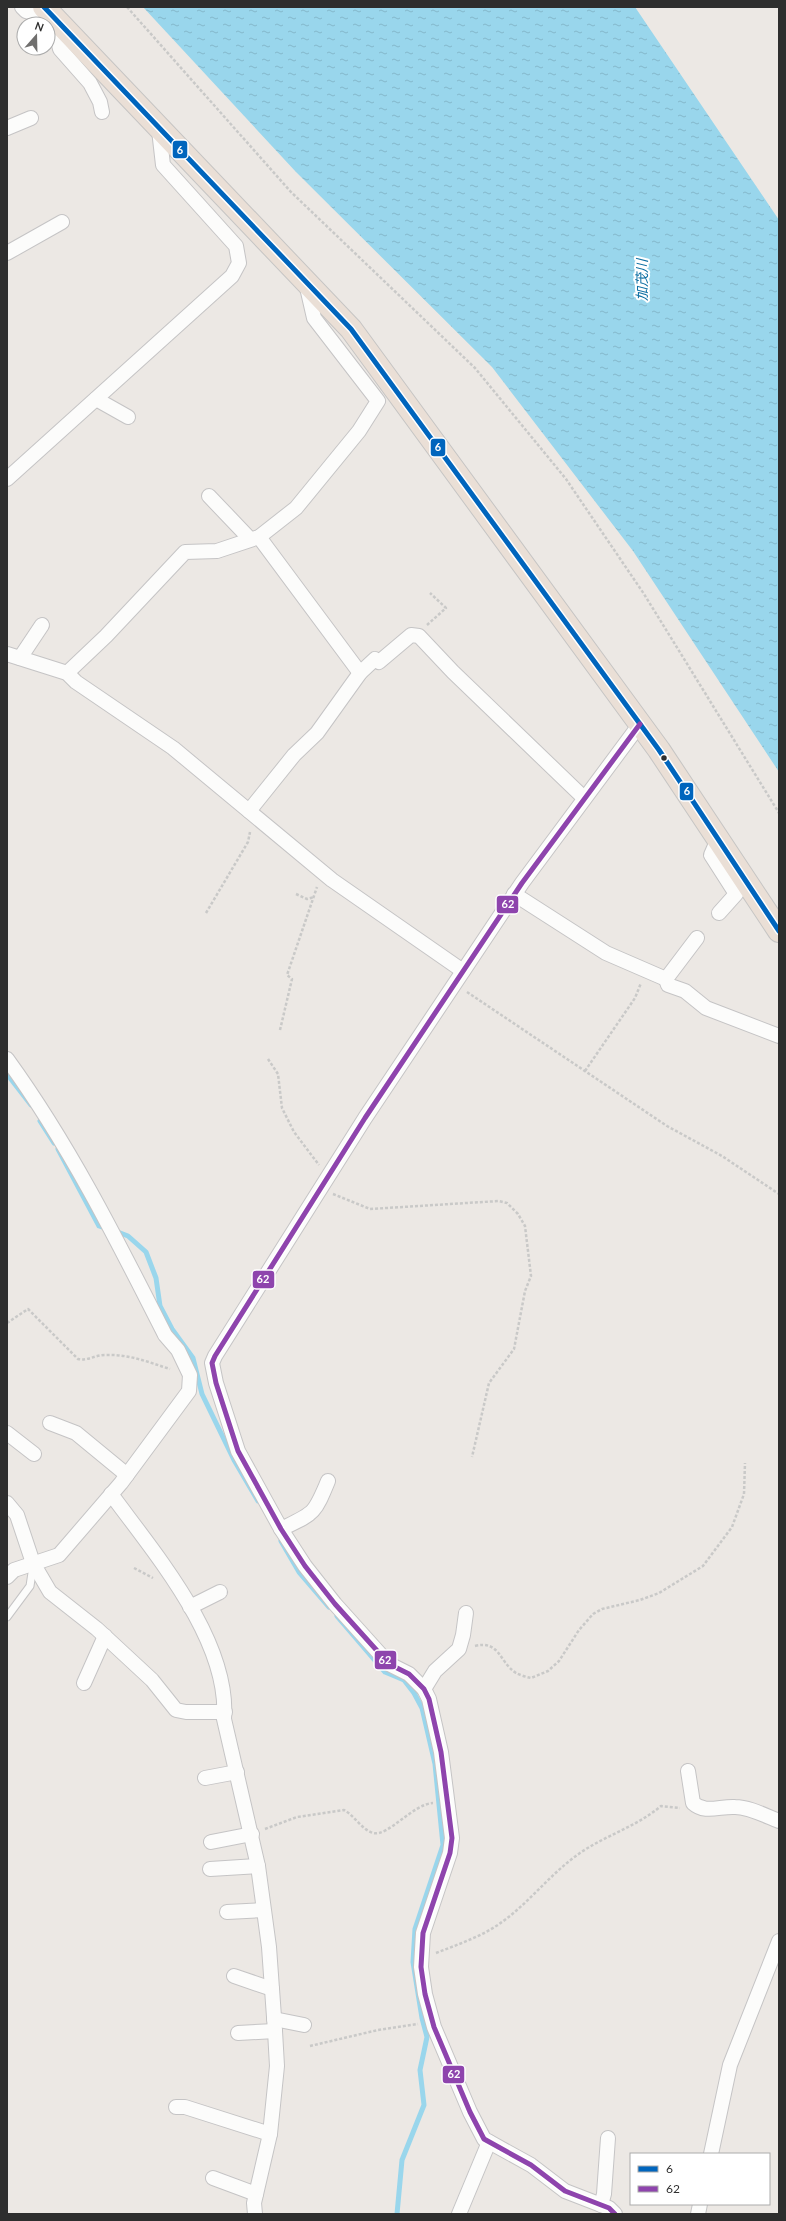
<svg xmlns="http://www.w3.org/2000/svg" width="786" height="2221" viewBox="0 0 786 2221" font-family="Lato,'Noto Sans JP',sans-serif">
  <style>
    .water { fill: url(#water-ripples) }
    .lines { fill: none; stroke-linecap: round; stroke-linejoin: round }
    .stream { stroke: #99d6ec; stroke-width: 5 }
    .lane-casing { stroke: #c5c4c5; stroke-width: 9 }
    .street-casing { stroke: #c5c4c5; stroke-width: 16 }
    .highway-casing { stroke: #c6c5c4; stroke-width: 24 }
    .path { stroke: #c9c9c8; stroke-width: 2.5; stroke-dasharray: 3 2; stroke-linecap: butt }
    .lane { stroke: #fcfcfb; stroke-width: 7 }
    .street { stroke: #fcfcfb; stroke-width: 14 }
    .highway { stroke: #eadfd6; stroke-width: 22 }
    .bus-1-casing { stroke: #fff; stroke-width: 8 }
    .bus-2-casing { stroke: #fff; stroke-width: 8 }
    .bus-1 { stroke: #0065bd; stroke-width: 5 }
    .bus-2 { stroke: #8e44ad; stroke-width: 5 }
    .bus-dot { fill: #2e2e2e; stroke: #fff; stroke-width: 1.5 }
    .labels { text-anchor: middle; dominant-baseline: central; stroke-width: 4; stroke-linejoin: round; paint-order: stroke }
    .water-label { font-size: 14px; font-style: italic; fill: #0d6fa3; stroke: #fff }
    .line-badge { stroke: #fff; stroke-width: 1.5 }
    .badge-label { font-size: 11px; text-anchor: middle; font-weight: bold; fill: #fff }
  </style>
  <defs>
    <pattern id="water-ripples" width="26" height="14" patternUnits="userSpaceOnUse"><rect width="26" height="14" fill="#99d6ec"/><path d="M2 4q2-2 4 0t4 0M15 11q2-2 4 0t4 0" fill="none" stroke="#84b8cb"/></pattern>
  </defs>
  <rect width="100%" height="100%" fill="#ece8e4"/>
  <polygon class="water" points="143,7 635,7 779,220 779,772 633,551 492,367 296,172"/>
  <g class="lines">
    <g class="stream">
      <polyline points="7,1074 31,1105"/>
      <polyline points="40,1121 54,1143"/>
      <polyline points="58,1149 99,1226 108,1229"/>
      <polyline points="115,1231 128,1236 146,1252 156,1278 160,1306 172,1329 193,1358 202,1394 234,1460 258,1501"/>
      <polyline points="281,1541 299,1572 329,1607"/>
      <polyline points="337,1616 385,1672 404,1680 414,1693 422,1708 435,1764 443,1845 415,1929 413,1962 422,2018 427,2037 420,2070 424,2105 402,2160 397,2214"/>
    </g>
    <g class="lane-casing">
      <polyline id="lane" points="7,1617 30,1586 33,1566"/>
    </g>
    <g class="street-casing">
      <g id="street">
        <polyline points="22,7 26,11 53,19 60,49 90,83 100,102 102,112"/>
        <polyline points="7,128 31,118"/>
        <polyline points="7,253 62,222"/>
        <polyline points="96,399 128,417"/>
        <polyline points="7,479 232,276 239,263 236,246 163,165 159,130"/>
        <polyline points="209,496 250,539"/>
        <polyline points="259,537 360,673"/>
        <polyline points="7,654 67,673 76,682 173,748 332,880 463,971"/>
        <polyline points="20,658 42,625"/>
        <polyline points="67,673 106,636 185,552 217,551 259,537 296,508 359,431 378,401 314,318 306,283"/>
        <polyline points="249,811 294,755 317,733 360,673 375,659 379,662 411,635 419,636 453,672 584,798"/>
        <polyline points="718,839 711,855 736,894 719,913"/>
        <polyline points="514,894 606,953 666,979"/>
        <polyline points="697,938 666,979 668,985 685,991 706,1008 779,1036"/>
        <path d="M7,1059C70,1146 117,1240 165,1335L178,1350L190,1375L189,1391L121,1483L59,1555L14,1570L7,1577"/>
        <polyline points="50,1423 76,1433 127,1475"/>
        <polyline points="7,1433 34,1454"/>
        <path d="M111,1494C155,1554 230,1641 224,1719L258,1866L269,1947L275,2031L277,2066L270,2134L254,2203L255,2214"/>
        <polyline points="7,1503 17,1515 33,1563 50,1592 97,1629 152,1680 176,1710 186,1712 225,1712"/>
        <path d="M281,1529C314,1513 314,1515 328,1481"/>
        <polyline points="190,1607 220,1592"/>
        <polyline points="84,1683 105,1636"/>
        <polyline points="424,1689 435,1671 459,1649 463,1635 466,1613"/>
        <path d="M688,1771L693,1803C705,1814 720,1806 735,1807C749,1807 766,1816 779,1821"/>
        <polyline points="205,1778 237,1772"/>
        <polyline points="211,1842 252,1834"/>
        <polyline points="210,1869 258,1866"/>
        <polyline points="227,1912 263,1910"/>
        <polyline points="234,1976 272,1989"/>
        <polyline points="274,2019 304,2025"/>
        <polyline points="238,2033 275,2031"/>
        <polyline points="176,2107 185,2107 270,2134"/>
        <polyline points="711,2154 730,2065 779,1941"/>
        <polyline points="213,2178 256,2194"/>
        <polyline points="601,2205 604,2194 608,2138"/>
        <polyline points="459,2214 489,2142"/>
        <polyline points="615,2214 609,2208 565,2191 531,2165 484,2139 470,2112 434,2027 425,1994 421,1967 423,1933 450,1853 452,1838 441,1752 429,1699 424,1689 409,1674 389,1664 335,1604 305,1566 281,1529 238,1451 216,1383 212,1363 215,1356 365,1118 522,883 640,724"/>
        <polyline points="698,2214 700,2204"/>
      </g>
    </g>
    <g class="highway-casing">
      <polyline id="highway" points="44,7 351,329 659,750 779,931"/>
    </g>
    <g class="path">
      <polyline points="127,7 291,192 475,368 566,479 644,594 779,813"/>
      <polyline points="427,625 446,608 430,593"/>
      <polyline points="296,894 307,899 314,897"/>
      <polyline points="206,913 248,842 250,832"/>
      <polyline points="467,992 667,1126 722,1156 779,1194"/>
      <polyline points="280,1030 292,979 287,975 317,887"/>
      <polyline points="268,1059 278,1074 282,1108 294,1132 319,1165"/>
      <polyline points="585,1071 635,998 641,983"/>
      <polyline points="333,1194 370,1209 499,1201 507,1203 518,1214 525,1226 531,1276 525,1291 514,1349 489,1383 472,1457"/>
      <path d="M7,1323L28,1309L78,1359C88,1361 95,1355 105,1355C129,1354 148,1362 170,1369"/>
      <polyline points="134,1568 153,1578"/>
      <path d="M475,1646C500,1640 499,1662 516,1673C520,1675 526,1677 531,1678L548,1671L559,1661L579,1630L593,1614L602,1609L640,1600L659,1593L703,1566L732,1527L744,1494L745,1463"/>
      <path d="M265,1829L297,1817L344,1810C355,1816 361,1829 373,1833C388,1837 413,1804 433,1803"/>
      <path d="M436,1953C459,1944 483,1936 502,1922C531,1901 551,1873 580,1853C606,1835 636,1827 661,1806L680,1808"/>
      <polyline points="310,2046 378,2030 418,2024"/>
    </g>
    <use href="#lane" class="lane"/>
    <use href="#street" class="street"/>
    <use href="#highway" class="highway"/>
    <g class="bus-1-casing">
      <polyline id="bus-1" points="44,7 351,329 659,750 779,931"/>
    </g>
    <g class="bus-2-casing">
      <polyline id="bus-2" points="615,2214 609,2208 565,2191 531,2165 484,2139 470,2112 434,2027 425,1994 421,1967 423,1933 450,1853 452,1838 441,1752 429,1699 424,1689 409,1674 389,1664 335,1604 305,1566 281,1529 238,1451 216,1383 212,1363 215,1356 365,1118 522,883 640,724"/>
    </g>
    <use href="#bus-1" class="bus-1"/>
    <use href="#bus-2" class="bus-2"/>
  </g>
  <circle class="bus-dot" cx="664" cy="758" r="3.5"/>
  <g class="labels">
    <g class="water-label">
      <text transform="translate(641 280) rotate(-90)">加茂川</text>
    </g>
  </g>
  <g class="line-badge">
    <rect x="172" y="140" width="16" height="19" rx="4" fill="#0065bd"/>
    <rect x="430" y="438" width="16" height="19" rx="4" fill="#0065bd"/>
    <rect x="679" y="782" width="15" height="19" rx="4" fill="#0065bd"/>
    <rect x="496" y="895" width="23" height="19" rx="4" fill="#8e44ad"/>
    <rect x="252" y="1270" width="23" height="19" rx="4" fill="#8e44ad"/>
    <rect x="374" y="1650" width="23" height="20" rx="4" fill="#8e44ad"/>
    <rect x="442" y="2065" width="23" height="19" rx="4" fill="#8e44ad"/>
  </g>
  <g class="badge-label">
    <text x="180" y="154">6</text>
    <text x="438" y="451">6</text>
    <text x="687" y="795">6</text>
    <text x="508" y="908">62</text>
    <text x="263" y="1283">62</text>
    <text x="385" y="1664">62</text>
    <text x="454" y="2078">62</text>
  </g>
  <rect width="786" height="2221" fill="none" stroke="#2e2e2e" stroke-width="16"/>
  <rect x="630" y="2153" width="140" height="52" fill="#ffffff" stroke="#ababab"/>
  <rect x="638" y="2166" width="20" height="6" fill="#0065bd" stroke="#ababab"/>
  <text x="666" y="2173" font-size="12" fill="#2e2e2e">6</text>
  <rect x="638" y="2186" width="20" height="6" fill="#8e44ad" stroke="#ababab"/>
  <text x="666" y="2193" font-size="12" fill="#2e2e2e">62</text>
  <g transform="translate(36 36) rotate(20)"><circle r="19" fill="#ffffff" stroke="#ababab"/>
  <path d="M0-3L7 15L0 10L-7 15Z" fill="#706f6e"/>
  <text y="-6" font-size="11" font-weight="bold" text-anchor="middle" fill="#2e2e2e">N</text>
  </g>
</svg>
